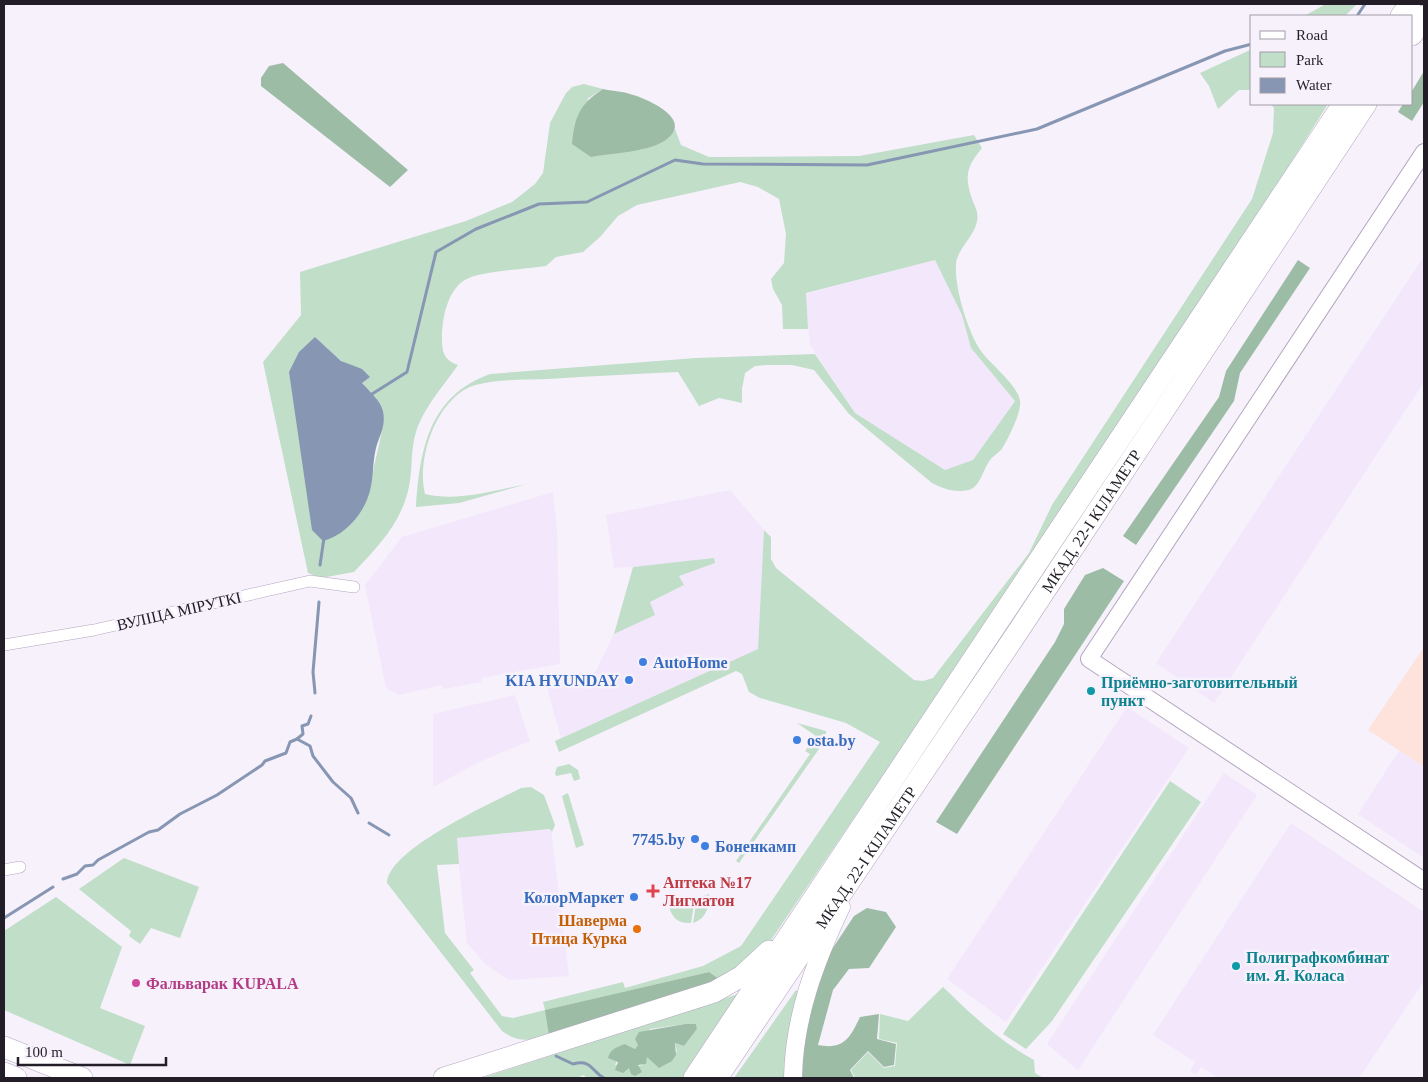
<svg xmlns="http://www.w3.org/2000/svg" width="1428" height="1082" viewBox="0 0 1428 1082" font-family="Georgia,serif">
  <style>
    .commercial { fill: #fde3dc }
    .built { fill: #f2e7fb }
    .green { fill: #c1dec9; fill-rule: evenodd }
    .forest { fill: #9dbca5 }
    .water { fill: #8696b3 }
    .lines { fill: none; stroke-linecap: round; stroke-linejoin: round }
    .stream { stroke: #8696b3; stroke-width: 3 }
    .street-casing { stroke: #b3a5bf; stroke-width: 12 }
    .secondary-casing { stroke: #b3a5bf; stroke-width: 18 }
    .primary-casing { stroke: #b3a5bf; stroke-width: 19 }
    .highway-casing { stroke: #b3a5bf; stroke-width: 22 }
    .street { stroke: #fff; stroke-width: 11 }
    .secondary { stroke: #fff; stroke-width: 16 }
    .primary { stroke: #fff; stroke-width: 18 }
    .highway { stroke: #fff; stroke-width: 21 }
    .shop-dot { fill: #3f7fe0; stroke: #f7f1fc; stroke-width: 2 }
    .culture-dot { fill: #0f9aa8; stroke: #f7f1fc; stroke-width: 2 }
    .health-dot { fill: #e0444e; stroke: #f7f1fc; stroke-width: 2 }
    .food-dot { fill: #e8710a; stroke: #f7f1fc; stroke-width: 2 }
    .hotel-dot { fill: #d1479c; stroke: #f7f1fc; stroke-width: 2 }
    .labels { text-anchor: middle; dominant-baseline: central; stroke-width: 5; stroke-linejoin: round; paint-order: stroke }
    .street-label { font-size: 16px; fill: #221d26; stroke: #f7f1fc }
    .shop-label { font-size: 16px; font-weight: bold; fill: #366cbe; stroke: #f7f1fc; text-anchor: start }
    .culture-label { font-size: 16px; font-weight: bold; fill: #0d838f; stroke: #f7f1fc; text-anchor: start }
    .health-label { font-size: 16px; font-weight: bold; fill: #be3a42; stroke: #f7f1fc; text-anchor: start }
    .food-label { font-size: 16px; font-weight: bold; fill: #c56008; stroke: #f7f1fc; text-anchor: end }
    .hotel-label { font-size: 16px; font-weight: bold; fill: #b23c85; stroke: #f7f1fc; text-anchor: start }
  </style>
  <rect width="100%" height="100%" fill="#f7f1fc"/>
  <polygon class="commercial" points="1424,647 1424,767 1368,730"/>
  <g class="built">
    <polygon points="1424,256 1424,382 1214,703 1156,663"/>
    <polygon points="935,260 962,315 971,348 1015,400 973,460 945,470 855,413 810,345 805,294"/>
    <polygon points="730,490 764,530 758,649 561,738 546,683 580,680 596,671 614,634 655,615 650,602 684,585 679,576 657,565 614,568 606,515"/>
    <polygon points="553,492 557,529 560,664 482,678 481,682 444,689 441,685 399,695 386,688 365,585 402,537"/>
    <polygon points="515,695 530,741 479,762 433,787 433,714"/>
    <polygon points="1127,707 1189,748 1006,1022 947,979"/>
    <polygon points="1399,751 1424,767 1424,858 1358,814"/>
    <polygon points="1224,773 1257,795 1078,1070 1047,1044"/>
    <polygon points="1291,823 1424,912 1424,981 1359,1078 1219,1078 1201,1067 1196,1075 1190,1071 1195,1062 1153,1035"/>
    <polygon points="551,829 569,976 509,980 486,965 467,943 456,838"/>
  </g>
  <g class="green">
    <polygon points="1326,4 1357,4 1345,16 1304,16"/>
    <polygon points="1250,50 1252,50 1252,90 1239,90 1218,109 1209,86 1200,73"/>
    <path d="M584,84L603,89L587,99L667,139L675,129L681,145L709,157L859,156L974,135L982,148C967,166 964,176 972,199C975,207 979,213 977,221C975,236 957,249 956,264C954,286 968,333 981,351C990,364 1018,385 1020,401C1022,412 1007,441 1001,450C998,453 993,456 990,460C983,469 981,486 969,490C955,493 944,489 932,483L849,414L814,370L792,365H767L755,366L745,373L742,389V403L719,398L699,406L678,372C635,374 591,376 548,379C525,380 498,379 475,385C437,397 416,458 425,494C458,502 495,490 527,484L459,503L416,507C420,449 429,396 490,374L696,358L815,354L855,413L945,470L973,460L1015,401L971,348L962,315L935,260L806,293L808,329H783L782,305L773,289L771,279L784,263L786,234L779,199L758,187L740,182L637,205L618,216L600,237L583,252L556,257L546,266C526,269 486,271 469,278C448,286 442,318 442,338C442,352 444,360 458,365C444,385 427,404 418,426C409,450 414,468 408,491C400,524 377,548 354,572L321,578L308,573L263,362L301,315L300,272L466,221L512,202L535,184L543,173L550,123L566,93L572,87ZM315,337L341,361L369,377L362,383C368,390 379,399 382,408C387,421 375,457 373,473Z"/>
    <path d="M1271,104H1328L1266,202L934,700L769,943L725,983L709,972L546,1010L549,1035C531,1041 518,1043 502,1031L387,883C388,849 492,803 521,788L531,787L544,795L555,825L552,832L550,829L457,838L459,864L437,865L445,933L474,970L470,973L502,1016L513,1018L545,1010L543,1002L623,982L625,988L703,966L741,946L880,742L846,723L760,698L749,692L742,674L736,671L559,752L555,741L758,649L764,530L771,537V559L776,568L914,680L923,681L933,678L1029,553L1052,505L1252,199L1273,133L1274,108Z"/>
    <polygon points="714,558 715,563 679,576 684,585 650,602 655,615 614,634 633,567"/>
    <polygon points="797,723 826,731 826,739 739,863 736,861 810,754 805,751 816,736"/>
    <polygon points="569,764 578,770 580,779 574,781 571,773 556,776 555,773 557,767"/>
    <polygon points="1170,781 1201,802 1052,1021 1026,1049 1003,1034"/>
    <polygon points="568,793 584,845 576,848 562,796"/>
    <polygon points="124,858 199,887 180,938 151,928 140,944 129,936 131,931 79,889"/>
    <path d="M709,894C709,907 707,918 693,923L697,898Z"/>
    <polygon points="56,897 122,947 100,1008 145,1026 130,1065 4,1010 4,931"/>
    <path d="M695,899L691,923C679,924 672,918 669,907Z"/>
    <path d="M943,987C971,1014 999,1041 1034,1060L1035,1073L1043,1078H855L851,1070L868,1052L884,1068L895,1066L897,1043L879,1039L880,1014L908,1021Z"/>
    <polygon points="796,990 798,991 789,1037 786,1078 734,1078"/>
    <path d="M741,993L731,1010L683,1078H588L583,1075L578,1078H482ZM685,1024H696L697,1029L684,1046L675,1043L677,1052L650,1059L647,1056L643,1065L629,1068L615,1065L625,1044L635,1049L650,1029Z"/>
  </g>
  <g class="forest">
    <polygon points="283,63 408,170 390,187 261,86 261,78 269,66"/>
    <polygon points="1424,71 1424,102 1412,121 1398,112 1403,104 1412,104 1412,91"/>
    <path d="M603,89C612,91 622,91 630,94C646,98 694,119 667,139C651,152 612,153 591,157L572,144C575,116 579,105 603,89Z"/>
    <polygon points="1298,260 1310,268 1240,373 1234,401 1136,545 1123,536 1219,397 1226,371"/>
    <polygon points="1103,568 1124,581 957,834 936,822 1055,642 1064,624 1064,609 1085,575"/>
    <path d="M867,908L886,912L896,927L869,968L849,969L833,990L818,1045C844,1050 850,1038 860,1017L879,1014L877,1039L896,1044L894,1065L884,1067L868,1051L850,1070L854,1078H800L803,1039L823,963L854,916Z"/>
    <polygon points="709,972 725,983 549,1036 545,1010"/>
    <path d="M685,1024H696L697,1029L684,1046L675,1043L676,1055L672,1061L659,1068L647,1057L646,1064L638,1065L642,1072L635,1076L631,1074L629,1068L623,1073L615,1070L618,1062L608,1058C610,1049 617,1047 625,1044L635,1049L638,1045L635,1039L639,1032Z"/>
  </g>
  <path class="water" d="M315,337L341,361L362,369L370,377L362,383C369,391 381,401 383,411C386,426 380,434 376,448C372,464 374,482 368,497C361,517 343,536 323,541L312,530L289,372L299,352Z"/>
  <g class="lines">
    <g class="stream">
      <polyline points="1357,16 1365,4"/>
      <polyline points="371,397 372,394 407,372 436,252 476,229 539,204 587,202 675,160 703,164 867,165 1037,129 1225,51 1252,44"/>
      <polyline points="320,565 324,538"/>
      <polyline points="315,693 313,672 319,602"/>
      <polyline points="297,739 303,734 302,726 308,724 311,716"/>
      <polyline points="369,823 389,835"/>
      <polyline points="63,879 77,874 85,866 93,865 98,860 149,832 158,830 180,814 217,795 262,765 265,761 286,753 290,742 297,739 310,746 313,756 333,782 351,798 358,813"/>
      <polyline points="4,918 53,887"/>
      <path d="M556,1056L573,1064C592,1059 591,1071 604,1078"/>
    </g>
    <g class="street-casing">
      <g id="street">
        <polyline points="4,645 94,630 310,581 354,587"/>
        <polyline points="4,870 20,867"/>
      </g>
    </g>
    <g class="secondary-casing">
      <polyline id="secondary" points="1424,152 1089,659 1424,881"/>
    </g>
    <g class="primary-casing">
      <path id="primary" d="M793,1078C794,1017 815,962 841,907"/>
    </g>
    <g class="highway-casing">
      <g id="highway">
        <polyline points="1401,16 1410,4"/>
        <polyline points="1412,35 1424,16"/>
        <polyline points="4,1047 82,1078"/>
        <polyline points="4,1073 16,1078"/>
        <polyline points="444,1078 714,992 742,976 769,951"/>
        <polyline points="694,1078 1343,104"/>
        <path id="s1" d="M717,1078L1019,630L1366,104"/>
      </g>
    </g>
    <use href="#street" class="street"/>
    <use href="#secondary" class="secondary"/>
    <use href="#primary" class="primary"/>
    <use href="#highway" class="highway"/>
  </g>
  <g class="shop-dot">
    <circle cx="643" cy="662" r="5"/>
    <circle cx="629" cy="680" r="5"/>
    <circle cx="797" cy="740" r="5"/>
    <circle cx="695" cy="839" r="5"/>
    <circle cx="705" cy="846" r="5"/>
    <circle cx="634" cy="897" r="5"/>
  </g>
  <g class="culture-dot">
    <circle cx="1091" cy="691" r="5"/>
    <circle cx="1236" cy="966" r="5"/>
  </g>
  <path class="health-dot" d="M650.5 883.5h5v5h5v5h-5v5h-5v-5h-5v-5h5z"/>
  <circle class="food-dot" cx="637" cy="929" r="5"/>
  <circle class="hotel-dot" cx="136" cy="983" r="5"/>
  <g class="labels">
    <g class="street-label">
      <text stroke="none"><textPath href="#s1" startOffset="671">МКАД, 22-І КІЛАМЕТР</textPath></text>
      <text transform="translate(179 611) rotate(-13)">ВУЛІЦА МІРУТКІ</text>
      <text stroke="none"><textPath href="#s1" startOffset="266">МКАД, 22-І КІЛАМЕТР</textPath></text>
    </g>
    <g class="shop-label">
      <text x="653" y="662">AutoHome</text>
      <text x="619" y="680" text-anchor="end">KIA HYUNDAY</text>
      <text x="807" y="740">osta.by</text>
      <text x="685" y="839" text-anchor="end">7745.by</text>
      <text x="715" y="846">Боненкамп</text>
      <text x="624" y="897" text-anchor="end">КолорМаркет</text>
    </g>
    <g class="culture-label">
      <text x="1101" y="682">Приёмно-заготовительный<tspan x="1101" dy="18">пункт</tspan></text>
      <text x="1246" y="957">Полиграфкомбинат<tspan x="1246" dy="18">им. Я. Коласа</tspan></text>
    </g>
    <g class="health-label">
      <text x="663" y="882">Аптека №17<tspan x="663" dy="18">Лигматон</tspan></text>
    </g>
    <g class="food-label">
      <text x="627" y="920">Шаверма<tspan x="627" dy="18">Птица Курка</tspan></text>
    </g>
    <g class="hotel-label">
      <text x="146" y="983">Фальварак KUPALA</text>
    </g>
  </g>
  <rect width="1428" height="1082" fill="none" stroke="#221d26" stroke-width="10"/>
  <rect x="1250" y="15" width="162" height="90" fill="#f7f1fc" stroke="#a29ca6"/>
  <rect x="1260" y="31" width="25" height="8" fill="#ffffff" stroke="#a29ca6"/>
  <text x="1296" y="40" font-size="15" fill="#221d26">Road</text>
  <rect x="1260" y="52" width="25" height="15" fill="#c1dec9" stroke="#a29ca6"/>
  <text x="1296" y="65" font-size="15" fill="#221d26">Park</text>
  <rect x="1260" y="78" width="25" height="15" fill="#8696b3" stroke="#a29ca6"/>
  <text x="1296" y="90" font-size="15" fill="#221d26">Water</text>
  <path d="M18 1057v8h148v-8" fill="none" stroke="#221d26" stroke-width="2.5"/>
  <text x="25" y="1057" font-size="15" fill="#221d26" stroke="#f7f1fc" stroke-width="4" paint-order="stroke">100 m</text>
</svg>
